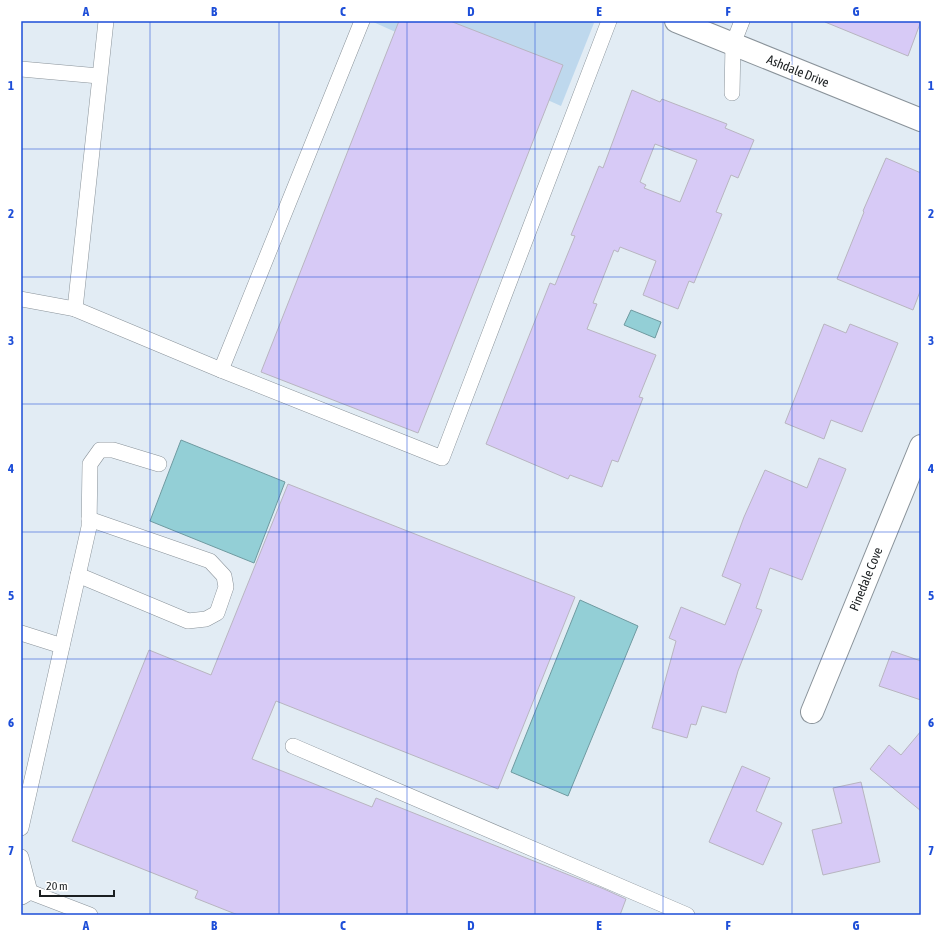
<svg xmlns="http://www.w3.org/2000/svg" width="942" height="936" viewBox="0 0 942 936" font-family="'Asap Condensed',sans-serif">
  <style>
    .green { fill: #bed8ed }
    .water { fill: #93cfd6; stroke: #6f9aa0 }
    .building { fill: #d7caf6; stroke: #b8b5c0; fill-rule: evenodd }
    .lines { fill: none; stroke-linecap: round; stroke-linejoin: round }
    .service-casing { stroke: #8a939a; stroke-width: 16 }
    .minor-casing { stroke: #8a939a; stroke-width: 24 }
    .service { stroke: #fff; stroke-width: 15 }
    .minor { stroke: #fff; stroke-width: 22 }
    .grid { fill: none; stroke: #1d4ed8; stroke-width: 1; stroke-opacity: 0.55 }
    .labels { text-anchor: middle; dominant-baseline: central; stroke-width: 3; stroke-linejoin: round; paint-order: stroke }
    .street-label { font-size: 13px; fill: #1b1f21; stroke: #fff }
    .neatline { fill: none; stroke: #1d4ed8; stroke-width: 1.5 }
    .grid-label { font-size: 13px; text-anchor: middle; font-weight: bold; fill: #1d4ed8 }
  </style>
  <rect width="100%" height="100%" fill="#e2ecf4"/>
  <polygon class="green" points="371,21 589,21 594,23 561,106"/>
  <g class="water">
    <polygon points="631,310 661,322 655,338 624,325"/>
    <polygon points="181,440 285,482 254,563 150,521"/>
    <polygon points="580,600 638,626 568,796 511,772"/>
  </g>
  <g class="building">
    <polygon points="399,21 450,21 563,65 418,433 261,372"/>
    <polygon points="921,21 908,56 825,22 825,21"/>
    <path d="M632,90L660,102L662,99L727,124L725,128L754,140L738,178L731,175L716,212L722,214L694,283L689,281L678,309L643,295L656,261L620,247L618,252L614,250L593,303L597,304L587,329L656,355L639,397L643,398L618,462L612,460L602,487L570,475L568,479L486,444L550,283L555,285L575,236L571,235L599,166L603,168ZM655,144L697,160L680,202L644,188L646,185L640,182Z"/>
    <polygon points="886,158 921,173 921,289 913,310 837,279 864,212 863,211"/>
    <polygon points="824,324 846,333 850,324 898,343 862,432 831,420 824,439 785,423"/>
    <polygon points="819,458 846,469 802,580 770,568 756,608 762,610 738,671 726,713 702,706 696,725 691,724 687,738 652,728 676,641 669,638 681,607 725,625 741,584 722,576 744,517 765,470 807,488"/>
    <polygon points="288,484 575,597 498,789 276,701 252,759 372,807 376,798 604,889 626,899 620,915 238,915 195,898 198,891 72,841 149,650 211,675"/>
    <polygon points="892,651 921,661 921,700 879,686"/>
    <polygon points="921,731 921,811 870,769 889,745 901,755"/>
    <polygon points="742,766 770,778 756,811 782,823 763,865 709,842"/>
    <polygon points="861,782 880,862 823,875 812,830 842,823 833,788"/>
  </g>
  <g class="lines">
    <g class="service-casing">
      <g id="service">
        <polyline points="21,69 99,76"/>
        <polyline points="732,93 733,44 742,21"/>
        <polyline points="21,299 75,309 221,370 442,458 609,21"/>
        <polyline points="75,309 106,21"/>
        <polyline points="221,370 362,21"/>
        <polyline points="78,575 188,621 206,619 217,613 226,587 224,576 210,561 89,519"/>
        <polyline points="21,633 62,646"/>
        <polyline points="293,746 687,915"/>
        <polyline points="21,828 89,527 90,464 100,450 113,450 159,464"/>
        <polyline points="21,857 30,892 22,897"/>
        <polyline points="30,892 90,915"/>
      </g>
    </g>
    <g class="minor-casing">
      <g id="minor">
        <polyline points="676,21 921,120"/>
        <polyline points="812,712 921,446"/>
      </g>
    </g>
    <use href="#service" class="service"/>
    <use href="#minor" class="minor"/>
  </g>
  <path class="grid" d="M150,21V915M279,21V915M407,21V915M535,21V915M663,21V915M792,21V915M21,149H921M21,277H921M21,404H921M21,532H921M21,659H921M21,787H921"/>
  <g class="labels">
    <g class="street-label">
      <text transform="translate(798 71) rotate(22)">Ashdale Drive</text>
      <text transform="translate(866 579) rotate(-68)">Pinedale Cove</text>
    </g>
  </g>
  <rect width="942" height="936" fill="none" stroke="#ffffff" stroke-width="44"/>
  <path d="M40 890v6h74v-6" fill="none" stroke="#1b1f21" stroke-width="2"/>
  <text x="46" y="890" font-size="12" fill="#1b1f21" stroke="#ffffff" stroke-width="3" paint-order="stroke">20 m</text>
  <rect x="22" y="22" width="898" height="892" class="neatline"/>
  <g class="grid-label">
    <text x="86" y="16">A</text>
    <text x="214" y="16">B</text>
    <text x="343" y="16">C</text>
    <text x="471" y="16">D</text>
    <text x="599" y="16">E</text>
    <text x="728" y="16">F</text>
    <text x="856" y="16">G</text>
    <text x="11" y="90">1</text>
    <text x="931" y="90">1</text>
    <text x="11" y="218">2</text>
    <text x="931" y="218">2</text>
    <text x="11" y="345">3</text>
    <text x="931" y="345">3</text>
    <text x="11" y="473">4</text>
    <text x="931" y="473">4</text>
    <text x="11" y="600">5</text>
    <text x="931" y="600">5</text>
    <text x="11" y="727">6</text>
    <text x="931" y="727">6</text>
    <text x="11" y="855">7</text>
    <text x="931" y="855">7</text>
    <text x="86" y="930">A</text>
    <text x="214" y="930">B</text>
    <text x="343" y="930">C</text>
    <text x="471" y="930">D</text>
    <text x="599" y="930">E</text>
    <text x="728" y="930">F</text>
    <text x="856" y="930">G</text>
  </g>
</svg>
